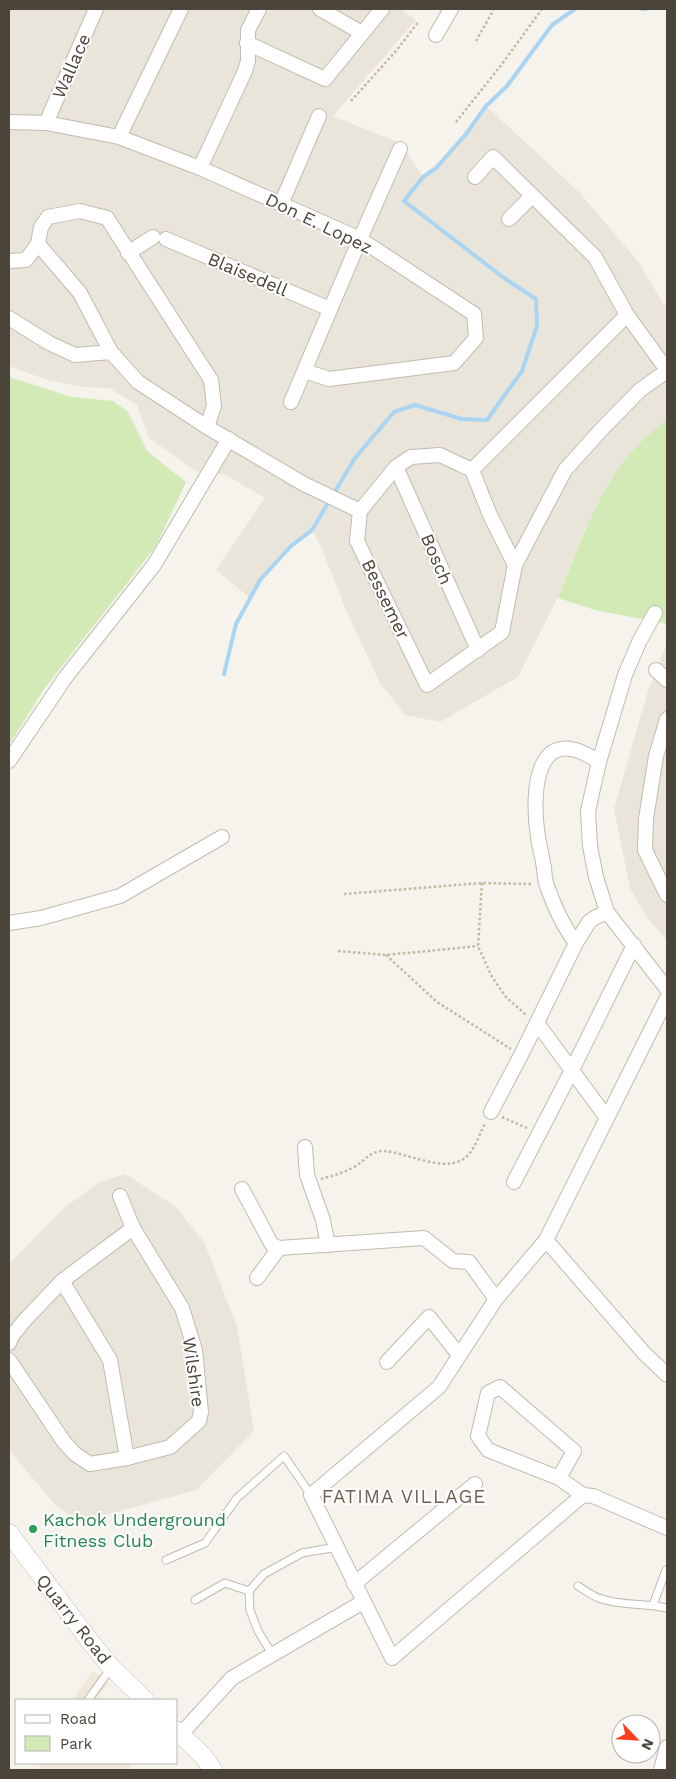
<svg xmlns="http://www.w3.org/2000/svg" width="676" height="1779" viewBox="0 0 676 1779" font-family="'Work Sans',sans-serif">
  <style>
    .residential { fill: #eae5da }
    .education { fill: #efe8d6 }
    .green { fill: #d2eab5 }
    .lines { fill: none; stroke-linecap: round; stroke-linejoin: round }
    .stream { stroke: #a9d4f2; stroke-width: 4 }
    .service-casing { stroke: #c2bbae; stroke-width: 9 }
    .minor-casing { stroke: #c2bbae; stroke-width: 16 }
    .tertiary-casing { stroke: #c2bbae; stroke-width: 19 }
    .path { stroke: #c4b79f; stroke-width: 2.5; stroke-dasharray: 2.5 2.5; stroke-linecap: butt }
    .service { stroke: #fff; stroke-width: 7 }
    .minor { stroke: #fff; stroke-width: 14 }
    .tertiary { stroke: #fff; stroke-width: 18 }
    .leisure-dot { fill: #2e9e5b; stroke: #fff; stroke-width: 2 }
    .labels { text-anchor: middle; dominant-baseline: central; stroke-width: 4; stroke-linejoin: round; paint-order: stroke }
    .street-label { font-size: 18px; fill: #4b4439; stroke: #fff }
    .leisure-label { font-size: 18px; fill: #27864d; stroke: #fff; text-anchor: start }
    .neighbourhood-label { font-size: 19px; letter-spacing: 1px; fill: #6e6250; stroke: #fff }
  </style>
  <rect width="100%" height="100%" fill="#f6f3ec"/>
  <g class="residential">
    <polygon points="9,9 401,9 416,20 333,116 400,143 423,177 436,168 466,135 486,106 580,193 640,264 661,300 667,307 667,419 648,436 585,529 558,597 518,677 440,722 405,715 380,683 346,610 321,547 312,530 291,547 260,580 250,598 216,570 265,498 226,475 197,472 149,438 137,405 109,388 82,387 47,380 9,366"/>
    <polygon points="667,642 667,940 646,916 630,888 614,809 647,694"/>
    <polygon points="125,1174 176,1207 204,1242 237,1326 254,1431 196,1490 81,1522 56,1506 9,1450 9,1264 65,1207 100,1182"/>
  </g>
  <g class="education">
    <polygon points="93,1671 108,1684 95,1700 72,1700"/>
    <polygon points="41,1763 127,1763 131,1766 128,1770 39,1770"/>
  </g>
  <g class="green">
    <polygon points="9,377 72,397 113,401 128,412 147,451 186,482 156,546 44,689 9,745"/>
    <path d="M667,419V624L595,610L558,598C575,555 591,511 616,472C629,452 649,434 667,419Z"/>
  </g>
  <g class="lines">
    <g class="stream">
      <polyline points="642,9 646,9"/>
      <polyline points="224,674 236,624 260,580 291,546 312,530 355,458 394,412 415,405 462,419 487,420 522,371 537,326 536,299 504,278 404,201 423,177 436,168 466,134 486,106 507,86 552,25 575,9"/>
    </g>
    <g class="service-casing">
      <g id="service">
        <polyline points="166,1560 205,1543 237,1498 284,1456 311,1495"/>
        <path d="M578,1586C585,1590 593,1597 602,1599C623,1606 646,1603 667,1608"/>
        <polyline points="249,1591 250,1610 258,1631 272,1654"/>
        <polyline points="195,1600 225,1583 249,1591 264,1574 302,1553 337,1547"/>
        <polyline points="653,1605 666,1570"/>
        <polyline points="88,1700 111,1668"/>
      </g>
    </g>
    <g class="minor-casing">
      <g id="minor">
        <polyline points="320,9 362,33"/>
        <polyline points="436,35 451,9"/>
        <polyline points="247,43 325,79 382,9"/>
        <polyline points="9,122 46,123 119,137 200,168 360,239 474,314 476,338 454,363 329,379 305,371"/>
        <polyline points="46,123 96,9"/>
        <polyline points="119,137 181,9"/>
        <polyline points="200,168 245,71 248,61 248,30 259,9"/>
        <polyline points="475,177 493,157 595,257 627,315 667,370"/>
        <polyline points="281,204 319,116"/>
        <polyline points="509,219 532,196"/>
        <polyline points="166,239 330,309"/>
        <polyline points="38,244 80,293 111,352 138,382 207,427 302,483 360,511"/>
        <polyline points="128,253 153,237"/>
        <polyline points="9,261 26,260 38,244 41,227 48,217 80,211 107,218 211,380 214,406 207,427"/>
        <polyline points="9,318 49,343 75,355 111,352"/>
        <polyline points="291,402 360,239 400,149"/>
        <polyline points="396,467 478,650"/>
        <polyline points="472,470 627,315"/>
        <polyline points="360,511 357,541 427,685 502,632 515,565 565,470 600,431 640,390 667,371"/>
        <polyline points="360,511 396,467 411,457 440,455 472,470 490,515 515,565"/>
        <polyline points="655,613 639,642 625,675 599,762 588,811 590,846 596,877 607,912 667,989"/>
        <polyline points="656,670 667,680"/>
        <polyline points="667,719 656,756 646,819 645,850 667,895"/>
        <polyline points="9,761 65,678 154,565 229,439"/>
        <polyline points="9,923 41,918 120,896 222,837"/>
        <path d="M576,943C563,926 554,906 547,886C544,879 545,870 543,863C542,854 539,846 538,837C531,792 535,718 599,762"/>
        <polyline points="667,998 546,1240 496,1299 439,1387 311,1495 392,1658 583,1495 593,1496 667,1528"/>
        <polyline points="537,1023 607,1118"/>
        <polyline points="491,1112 521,1055 576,943 589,922 594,918 607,912"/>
        <polyline points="305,1147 307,1175 323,1220 328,1245"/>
        <polyline points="514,1182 572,1070 634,945"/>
        <polyline points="242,1189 272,1245 279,1248"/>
        <polyline points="546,1240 644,1353 667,1375"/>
        <polyline points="257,1278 279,1248 424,1238 453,1261 469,1262 496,1299"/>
        <polyline points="62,1281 110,1360 127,1458"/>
        <polyline points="9,1343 12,1336 24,1321 62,1281 133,1228"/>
        <polyline points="9,1360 64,1442 75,1454 90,1464 127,1458 170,1447 199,1421 201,1412 195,1350 182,1308 133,1228 120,1196"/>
        <polyline points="387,1362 429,1317 459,1355"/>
        <polyline points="559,1478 574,1451 500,1387 488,1393 478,1436 488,1450 559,1478 583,1495"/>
        <polyline points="354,1584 475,1484"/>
        <polyline points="181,1734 232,1678 363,1602"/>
        <polyline points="661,1770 667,1747"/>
      </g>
    </g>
    <g class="tertiary-casing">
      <g id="tertiary">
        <polyline points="9,1533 92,1644 111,1667 145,1700"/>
        <polyline points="176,1730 203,1756 213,1770"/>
      </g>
    </g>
    <g class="path">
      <polyline points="476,41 494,9"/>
      <polyline points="351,101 396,51 419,21"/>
      <polyline points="456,122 502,64 542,9"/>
      <polyline points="482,883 478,946 492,977 506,997 526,1015"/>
      <polyline points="344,894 482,883 532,884"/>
      <polyline points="338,951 386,955 478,946"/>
      <polyline points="386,955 437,1002 511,1049"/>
      <polyline points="502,1117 527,1128"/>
      <path d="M321,1179C332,1176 343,1173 354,1167C365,1161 369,1151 384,1151C407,1152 450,1177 469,1154C476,1146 480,1133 485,1123"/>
    </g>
    <use href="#service" class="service"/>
    <use href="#minor" class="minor"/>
    <use href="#tertiary" class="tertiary"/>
  </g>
  <circle class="leisure-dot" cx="33" cy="1529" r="5"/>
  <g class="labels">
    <g class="street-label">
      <text transform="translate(71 66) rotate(-66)">Wallace</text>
      <text transform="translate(319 223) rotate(26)">Don E. Lopez</text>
      <text transform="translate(248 274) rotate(23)">Blaisedell</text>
      <text transform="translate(437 559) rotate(67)">Bosch</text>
      <text transform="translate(386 599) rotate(64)">Bessemer</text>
      <text transform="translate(194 1372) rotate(82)">Wilshire</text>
      <text transform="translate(74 1619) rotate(52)">Quarry Road</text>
    </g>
    <g class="leisure-label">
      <text x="43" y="1519">Kachok Underground<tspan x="43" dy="21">Fitness Club</tspan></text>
    </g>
    <g class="neighbourhood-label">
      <text x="404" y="1496">FATIMA VILLAGE</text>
    </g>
  </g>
  <rect width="676" height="1779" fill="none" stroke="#4b4439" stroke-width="20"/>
  <rect x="15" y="1699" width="162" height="65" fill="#ffffff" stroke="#b7b4b0"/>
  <rect x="25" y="1715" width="25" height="8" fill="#ffffff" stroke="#b7b4b0"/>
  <text x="60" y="1724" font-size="15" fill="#4b4439">Road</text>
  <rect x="25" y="1736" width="25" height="15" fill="#d2eab5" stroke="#b7b4b0"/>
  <text x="60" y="1749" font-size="15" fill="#4b4439">Park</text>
  <g transform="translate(636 1739) rotate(115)"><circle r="24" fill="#ffffff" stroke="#b7b4b0"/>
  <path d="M0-4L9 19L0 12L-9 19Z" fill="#fc3f1d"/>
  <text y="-8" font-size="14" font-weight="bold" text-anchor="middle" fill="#4b4439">N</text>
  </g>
</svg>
